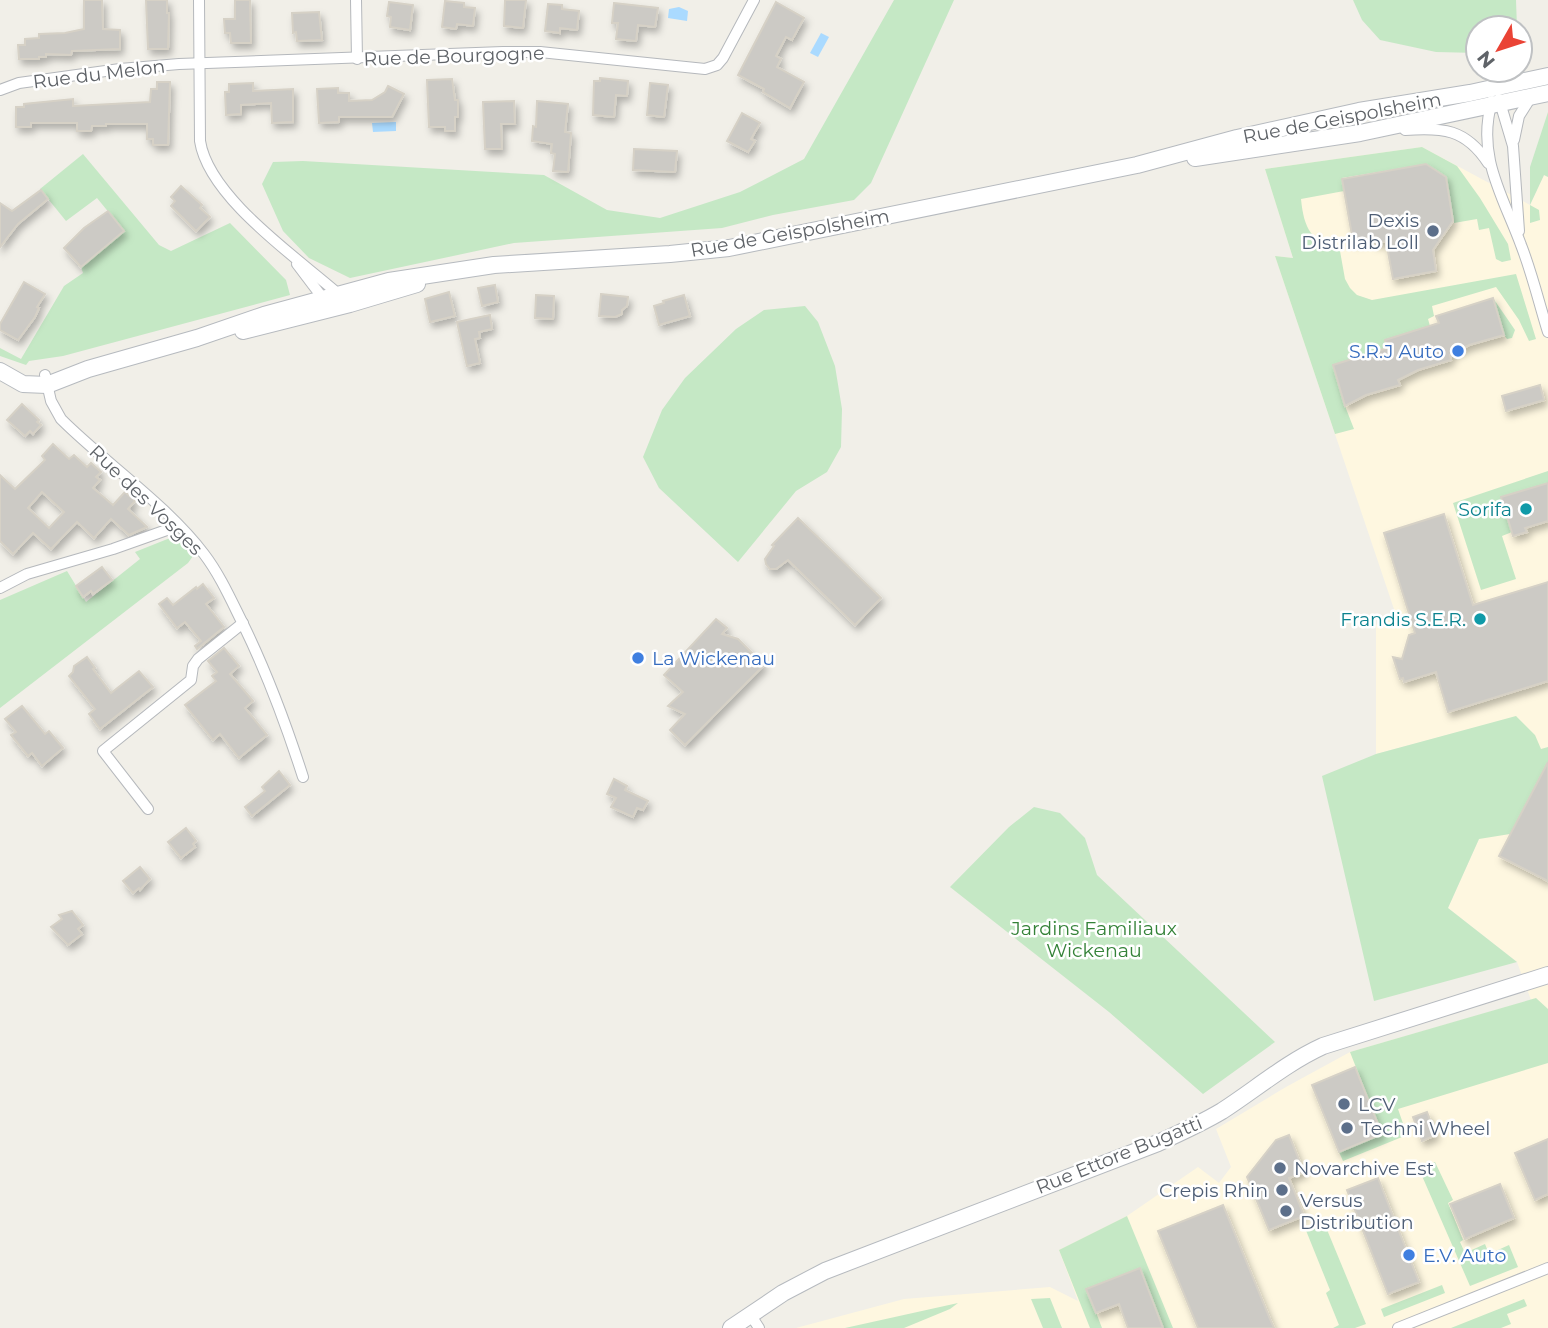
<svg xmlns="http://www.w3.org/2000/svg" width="1548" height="1328" viewBox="0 0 1548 1328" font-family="Montserrat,sans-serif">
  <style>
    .commercial { fill: #fef7e0 }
    .green { fill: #c5e8c5 }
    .water { fill: #aadaff }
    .building { fill: #cccac5; stroke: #d6d1c6; stroke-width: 2; fill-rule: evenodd; filter: url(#shadow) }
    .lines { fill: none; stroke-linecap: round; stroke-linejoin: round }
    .minor-casing { stroke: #b5b8bc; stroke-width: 12 }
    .secondary-casing { stroke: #b6babf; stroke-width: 18 }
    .minor { stroke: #fff; stroke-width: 10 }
    .secondary { stroke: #fff; stroke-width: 16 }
    .service-dot { fill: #5c6f8a; stroke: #fff; stroke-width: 2.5 }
    .shop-dot { fill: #3f7fe0; stroke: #fff; stroke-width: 2.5 }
    .culture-dot { fill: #0f9aa8; stroke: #fff; stroke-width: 2.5 }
    .labels { text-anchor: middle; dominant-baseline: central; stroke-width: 5; stroke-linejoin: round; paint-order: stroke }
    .street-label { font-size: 19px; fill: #5f6368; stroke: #fff }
    .service-label { font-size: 19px; fill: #4e5e75; stroke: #fff; text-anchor: start }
    .shop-label { font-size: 19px; fill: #366cbe; stroke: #fff; text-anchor: start }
    .culture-label { font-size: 19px; fill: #0d838f; stroke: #fff; text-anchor: end }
    .park-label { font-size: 19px; fill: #348238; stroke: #fff }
  </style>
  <defs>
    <filter id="shadow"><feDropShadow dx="3" dy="5" stdDeviation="3.5" flood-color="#0004"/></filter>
  </defs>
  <rect width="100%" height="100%" fill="#f1efe8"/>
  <polygon class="commercial" points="1422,147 1530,205 1544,175 1548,177 1548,1328 796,1328 904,1299 1050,1287 1078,1301 1059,1250 1127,1216 1198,1167 1219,1183 1231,1167 1216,1129 1286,1087 1350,1052 1531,1000 1517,962 1448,908 1479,839 1515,717 1376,754 1376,625 1395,612 1275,256 1293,258 1265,169"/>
  <g class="green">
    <polygon points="894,0 954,0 871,183 854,200 773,215 722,228 514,243 350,278 309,258 283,231 262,184 273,162 303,161 544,175 607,210 660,218 740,192 804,159"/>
    <polygon points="1353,0 1516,0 1517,28 1478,28 1478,53 1436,52 1380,40 1362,20"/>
    <polygon points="1548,112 1548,177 1544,175 1530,205 1539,210 1540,220 1530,223 1530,167"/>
    <path d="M1422,147L1457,166L1480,198L1508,244L1511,260L1502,262L1496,259L1489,228L1479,230L1477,219L1454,223L1446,177L1426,164L1342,178L1344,191L1301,199C1304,229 1311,241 1340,251L1345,279L1350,288L1357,295L1372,300L1516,274L1536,339L1529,341L1519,320L1496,287L1432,306L1434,316L1428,319L1430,326L1385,340L1387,348L1345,406L1354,429L1335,434L1275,256L1293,258L1265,169Z"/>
    <polygon points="83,154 159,245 171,251 230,223 286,280 290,295 63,356 29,361 26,365 0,356 0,348 21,359 64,286 83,273 81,267 124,231 97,198 66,221 40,189"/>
    <polygon points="1493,298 1515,330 1512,338 1507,339 1504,335"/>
    <polygon points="805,306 818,322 835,366 842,409 841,447 827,472 796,491 738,562 659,488 643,457 662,410 685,378 736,329 764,310"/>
    <polygon points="1548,471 1548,483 1501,498 1512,532 1502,536 1516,579 1481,590 1453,503"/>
    <polygon points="175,536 179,536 193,556 188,563 0,708 0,600 67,571 86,602 140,559 135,552"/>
    <polygon points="1516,716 1535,735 1541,749 1548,747 1548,762 1510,834 1479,839 1448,908 1517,962 1374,1001 1322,776 1376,754"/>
    <polygon points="1034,807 1060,813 1085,838 1097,875 1275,1042 1203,1094 1109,1012 950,887 1009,827"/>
    <polygon points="1536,998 1548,1009 1548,1063 1398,1109 1407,1135 1343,1161 1339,1152 1382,1134 1350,1052"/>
    <polygon points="1435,1162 1453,1200 1448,1203 1463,1240 1460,1242 1465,1253 1485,1244 1489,1254 1509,1245 1518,1267 1470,1286 1419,1169"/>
    <polygon points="1127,1216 1173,1328 1163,1328 1139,1268 1087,1289 1102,1328 1090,1328 1059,1250"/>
    <polygon points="1323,1220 1366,1324 1355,1328 1333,1328 1339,1325 1326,1293 1330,1290 1305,1228"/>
    <polygon points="1442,1285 1445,1293 1384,1317 1381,1309"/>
    <polygon points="1050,1298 1062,1328 1043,1328 1031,1299"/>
    <polygon points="1524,1299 1527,1306 1507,1314 1511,1324 1501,1328 1451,1328"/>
    <polygon points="958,1303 950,1309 904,1328 845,1328"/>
  </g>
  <g class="water">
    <polygon points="679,7 688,11 687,21 668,18 669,9"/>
    <polygon points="821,33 829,37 818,57 810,53"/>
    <polygon points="396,122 396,131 373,132 372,123"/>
  </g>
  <g class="building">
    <polygon points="84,0 102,0 103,29 120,30 120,49 72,51 71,55 46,54 46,57 39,57 39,59 19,59 18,45 25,45 25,39 39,38 39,34 65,33 84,29"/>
    <polygon points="146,0 167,0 167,13 169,13 168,49 148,49"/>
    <polygon points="235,0 250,0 251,43 231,43 230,33 225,33 224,19 235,19"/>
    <polygon points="505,0 526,0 523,28 504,26"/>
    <polygon points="445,1 464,3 464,7 475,8 473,26 457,24 456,29 442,27"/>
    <polygon points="389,2 413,5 410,30 390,27 391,17 387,16"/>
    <polygon points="776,2 804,18 792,40 786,37 776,56 781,59 777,67 804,82 790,108 763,92 764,89 738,75"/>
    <polygon points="614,3 658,8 655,27 638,25 636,41 616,39 618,23 612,23"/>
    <polygon points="548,4 562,5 562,9 579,11 577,30 560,28 560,33 545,31"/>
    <polygon points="319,12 322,40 297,41 296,32 293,33 292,13"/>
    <polygon points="600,78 628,81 627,96 616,95 614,117 593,115 594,81 600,81"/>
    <polygon points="452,79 455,100 458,100 458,117 455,117 455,131 445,131 445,127 429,127 427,80"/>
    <polygon points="157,82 170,82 168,145 153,145 153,139 147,139 147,124 106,124 106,126 92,126 91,131 77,131 77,123 31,123 31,127 16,127 16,107 24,107 24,104 73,99 73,106 150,102 151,89 157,89"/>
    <polygon points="253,83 253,91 293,89 293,122 272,123 271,103 241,105 241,114 226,115 225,92 229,92 229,84"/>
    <polygon points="650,83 668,85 664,117 647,115"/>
    <polygon points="388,86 404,94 392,117 339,117 339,122 319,123 317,89 338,88 338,93 349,93 349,101 372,100 385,92"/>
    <polygon points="514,101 515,124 501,124 502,149 485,149 483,102"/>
    <polygon points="537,101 568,104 565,132 571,133 568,172 553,171 555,154 551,153 552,144 532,141 533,126 536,127"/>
    <polygon points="742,113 760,123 751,139 755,141 748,152 727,141"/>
    <polygon points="634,149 677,151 675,172 633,170"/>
    <polygon points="1426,164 1446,177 1453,221 1433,250 1436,271 1393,279 1386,241 1375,243 1374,237 1353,241 1342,179"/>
    <polygon points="181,186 202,205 200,208 210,217 196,231 171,206 175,201 171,197"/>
    <polygon points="41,190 48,199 18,224 0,247 0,203 12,211"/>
    <polygon points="108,211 124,231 81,267 64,248 84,228"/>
    <polygon points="24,282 45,294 37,307 39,308 35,317 18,340 0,330 0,324"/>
    <polygon points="495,285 498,302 482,306 478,288"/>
    <polygon points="449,292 455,316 430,322 425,299"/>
    <polygon points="601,294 628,297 627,306 622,310 622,314 615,317 599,316"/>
    <polygon points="536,295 554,296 553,319 535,318"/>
    <polygon points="684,295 690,316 659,325 654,306 664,303 663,301"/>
    <polygon points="1493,298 1504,335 1469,345 1450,355 1451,360 1418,370 1398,380 1400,385 1366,395 1345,406 1333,365 1387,348 1385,340 1439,323 1436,316"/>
    <polygon points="490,315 492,329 479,332 480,338 475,339 480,363 467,366 457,322"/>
    <polygon points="1540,385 1544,400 1506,411 1502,396"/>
    <polygon points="22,404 39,420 37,422 41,425 33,434 30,431 25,436 7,420"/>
    <path d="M53,444L69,459L74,455L87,467L91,463L101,472L96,477L100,480L93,488L113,505L125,492L135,501L128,509L147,527L129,535L111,519L94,538L77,522L51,549L33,533L13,554L0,541V475L15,489L45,460L42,456ZM42,492L64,512L49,528L28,508Z"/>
    <polygon points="1548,483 1548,521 1525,528 1527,532 1513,536 1501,497"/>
    <polygon points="1444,514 1473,605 1548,582 1548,681 1448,712 1436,672 1404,682 1403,678 1400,679 1393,657 1402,659 1409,635 1415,633 1384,533"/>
    <polygon points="798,518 881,598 855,625 788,560 776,569 770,569 766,564 765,559 774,546 772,545"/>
    <polygon points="102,567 112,580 93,594 91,591 83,597 76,586"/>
    <polygon points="203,584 214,598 206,604 224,627 197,649 195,646 201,641 185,622 177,628 159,604 167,598 173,605 196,587 197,589"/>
    <polygon points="716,619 727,628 722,634 738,639 764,665 685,745 670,730 685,714 668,706 683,692 664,675"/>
    <polygon points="224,648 239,666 230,674 253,701 245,708 267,735 239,758 220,734 213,740 185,705 216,681 212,676 217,672 208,661"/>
    <polygon points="87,657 95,668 93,669 111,693 139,671 153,687 100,729 89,714 95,709 69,676 73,672 74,666"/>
    <polygon points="22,706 45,734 49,731 63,748 42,766 32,753 28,756 11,735 16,732 5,719"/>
    <polygon points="1548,762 1548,881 1499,856"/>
    <polygon points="279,771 290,785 252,816 245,807 265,791 262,787"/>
    <polygon points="614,779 627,786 625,790 648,801 643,810 637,808 633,817 611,807 616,798 607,794"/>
    <polygon points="186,828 196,841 193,844 195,847 181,858 168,842"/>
    <polygon points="140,867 150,879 140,890 139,888 133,893 123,881"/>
    <polygon points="72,911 83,925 78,929 82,934 68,945 51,927 62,919 59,915"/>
    <polygon points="1355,1067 1382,1134 1339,1152 1312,1085"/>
    <polygon points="1427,1112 1436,1135 1422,1141 1413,1117"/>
    <polygon points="1289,1135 1304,1172 1289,1178 1304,1216 1269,1230 1247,1177 1276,1140"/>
    <polygon points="1548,1139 1548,1194 1535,1200 1515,1153"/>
    <polygon points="1378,1178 1419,1282 1388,1294 1347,1190"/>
    <polygon points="1500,1184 1514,1218 1465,1239 1450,1204"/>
    <polygon points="1223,1205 1270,1319 1274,1328 1198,1328 1158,1231"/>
    <polygon points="1140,1268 1163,1328 1128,1328 1119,1304 1096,1313 1086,1289"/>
  </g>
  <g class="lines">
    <g class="minor-casing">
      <g id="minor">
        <path d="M199,0L200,141C209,199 301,260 343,298"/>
        <polyline points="356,0 357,59"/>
        <polyline points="0,90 19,83 120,69 179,64 503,52 540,52 705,69 717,65 723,58 754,0"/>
        <polyline points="1499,99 1513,146 1519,231"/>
        <path d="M1492,101C1476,156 1503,196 1521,245C1532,273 1539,303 1548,332"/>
        <path d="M1405,130C1442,127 1466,129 1488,163"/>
        <polyline points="1514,140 1519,116 1531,97"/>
        <polyline points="297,264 325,301"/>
        <path d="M45,375L51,401L61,419C105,463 167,505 204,554C220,575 231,600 243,624C267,673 286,724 303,777"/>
        <polyline points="0,588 27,574 113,549 178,526"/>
        <polyline points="148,809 103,751 191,680 193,666 198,659 243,623"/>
        <polyline points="750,1314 759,1328"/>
        <polyline points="1398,1328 1548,1268"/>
      </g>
    </g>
    <g class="secondary-casing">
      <g id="secondary">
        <polyline points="1195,158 1360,133 1548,93"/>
        <polyline points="243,331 350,304 417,284"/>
        <polyline points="0,371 23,384 47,385 88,369 197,338 264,315 389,281 494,265 670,254 729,248 1137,165 1237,138 1359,111 1470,93 1548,76"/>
        <path d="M731,1328L783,1293L825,1271L1158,1143C1180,1133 1202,1123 1222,1111C1256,1089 1286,1063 1323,1046L1548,975"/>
      </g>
    </g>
    <use href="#minor" class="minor"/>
    <use href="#secondary" class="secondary"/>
  </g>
  <g class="service-dot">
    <circle cx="1433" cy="231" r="7"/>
    <circle cx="1344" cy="1104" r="7"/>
    <circle cx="1347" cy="1128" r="7"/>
    <circle cx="1280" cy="1168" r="7"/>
    <circle cx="1282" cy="1190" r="7"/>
    <circle cx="1286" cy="1211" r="7"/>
  </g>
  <g class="shop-dot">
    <circle cx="1458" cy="351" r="7"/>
    <circle cx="638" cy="658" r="7"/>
    <circle cx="1409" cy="1255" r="7"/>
  </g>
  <g class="culture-dot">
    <circle cx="1526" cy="509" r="7"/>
    <circle cx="1480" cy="619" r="7"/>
  </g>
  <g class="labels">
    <g class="street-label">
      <text transform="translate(454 56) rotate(-2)">Rue de Bourgogne</text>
      <text transform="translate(99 74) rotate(-7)">Rue du Melon</text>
      <text transform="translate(1342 118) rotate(-11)">Rue de Geispolsheim</text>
      <text transform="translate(790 233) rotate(-10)">Rue de Geispolsheim</text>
      <text transform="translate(146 500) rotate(44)">Rue des Vosges</text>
      <text transform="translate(1119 1155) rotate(-22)">Rue Ettore Bugatti</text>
    </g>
    <g class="service-label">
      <text x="1419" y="220" text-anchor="end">Dexis<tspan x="1419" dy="22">Distrilab Loll</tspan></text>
      <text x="1358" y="1104">LCV</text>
      <text x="1361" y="1128">Techni Wheel</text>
      <text x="1294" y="1168">Novarchive Est</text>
      <text x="1268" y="1190" text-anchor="end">Crepis Rhin</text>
      <text x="1300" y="1200">Versus<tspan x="1300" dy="22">Distribution</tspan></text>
    </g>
    <g class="shop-label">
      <text x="1444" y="351" text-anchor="end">S.R.J Auto</text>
      <text x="652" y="658">La Wickenau</text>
      <text x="1423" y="1255">E.V. Auto</text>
    </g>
    <g class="culture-label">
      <text x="1512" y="509">Sorifa</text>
      <text x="1466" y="619">Frandis S.E.R.</text>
    </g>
    <g class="park-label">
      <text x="1094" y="928">Jardins Familiaux<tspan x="1094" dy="22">Wickenau</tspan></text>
    </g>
  </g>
  <g transform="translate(1499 49) rotate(231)"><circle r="33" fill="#ffffff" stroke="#bfc1c3" stroke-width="2"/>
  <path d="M0-5L12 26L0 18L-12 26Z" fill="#ea4335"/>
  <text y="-10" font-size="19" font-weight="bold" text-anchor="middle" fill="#5f6368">N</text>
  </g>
</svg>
